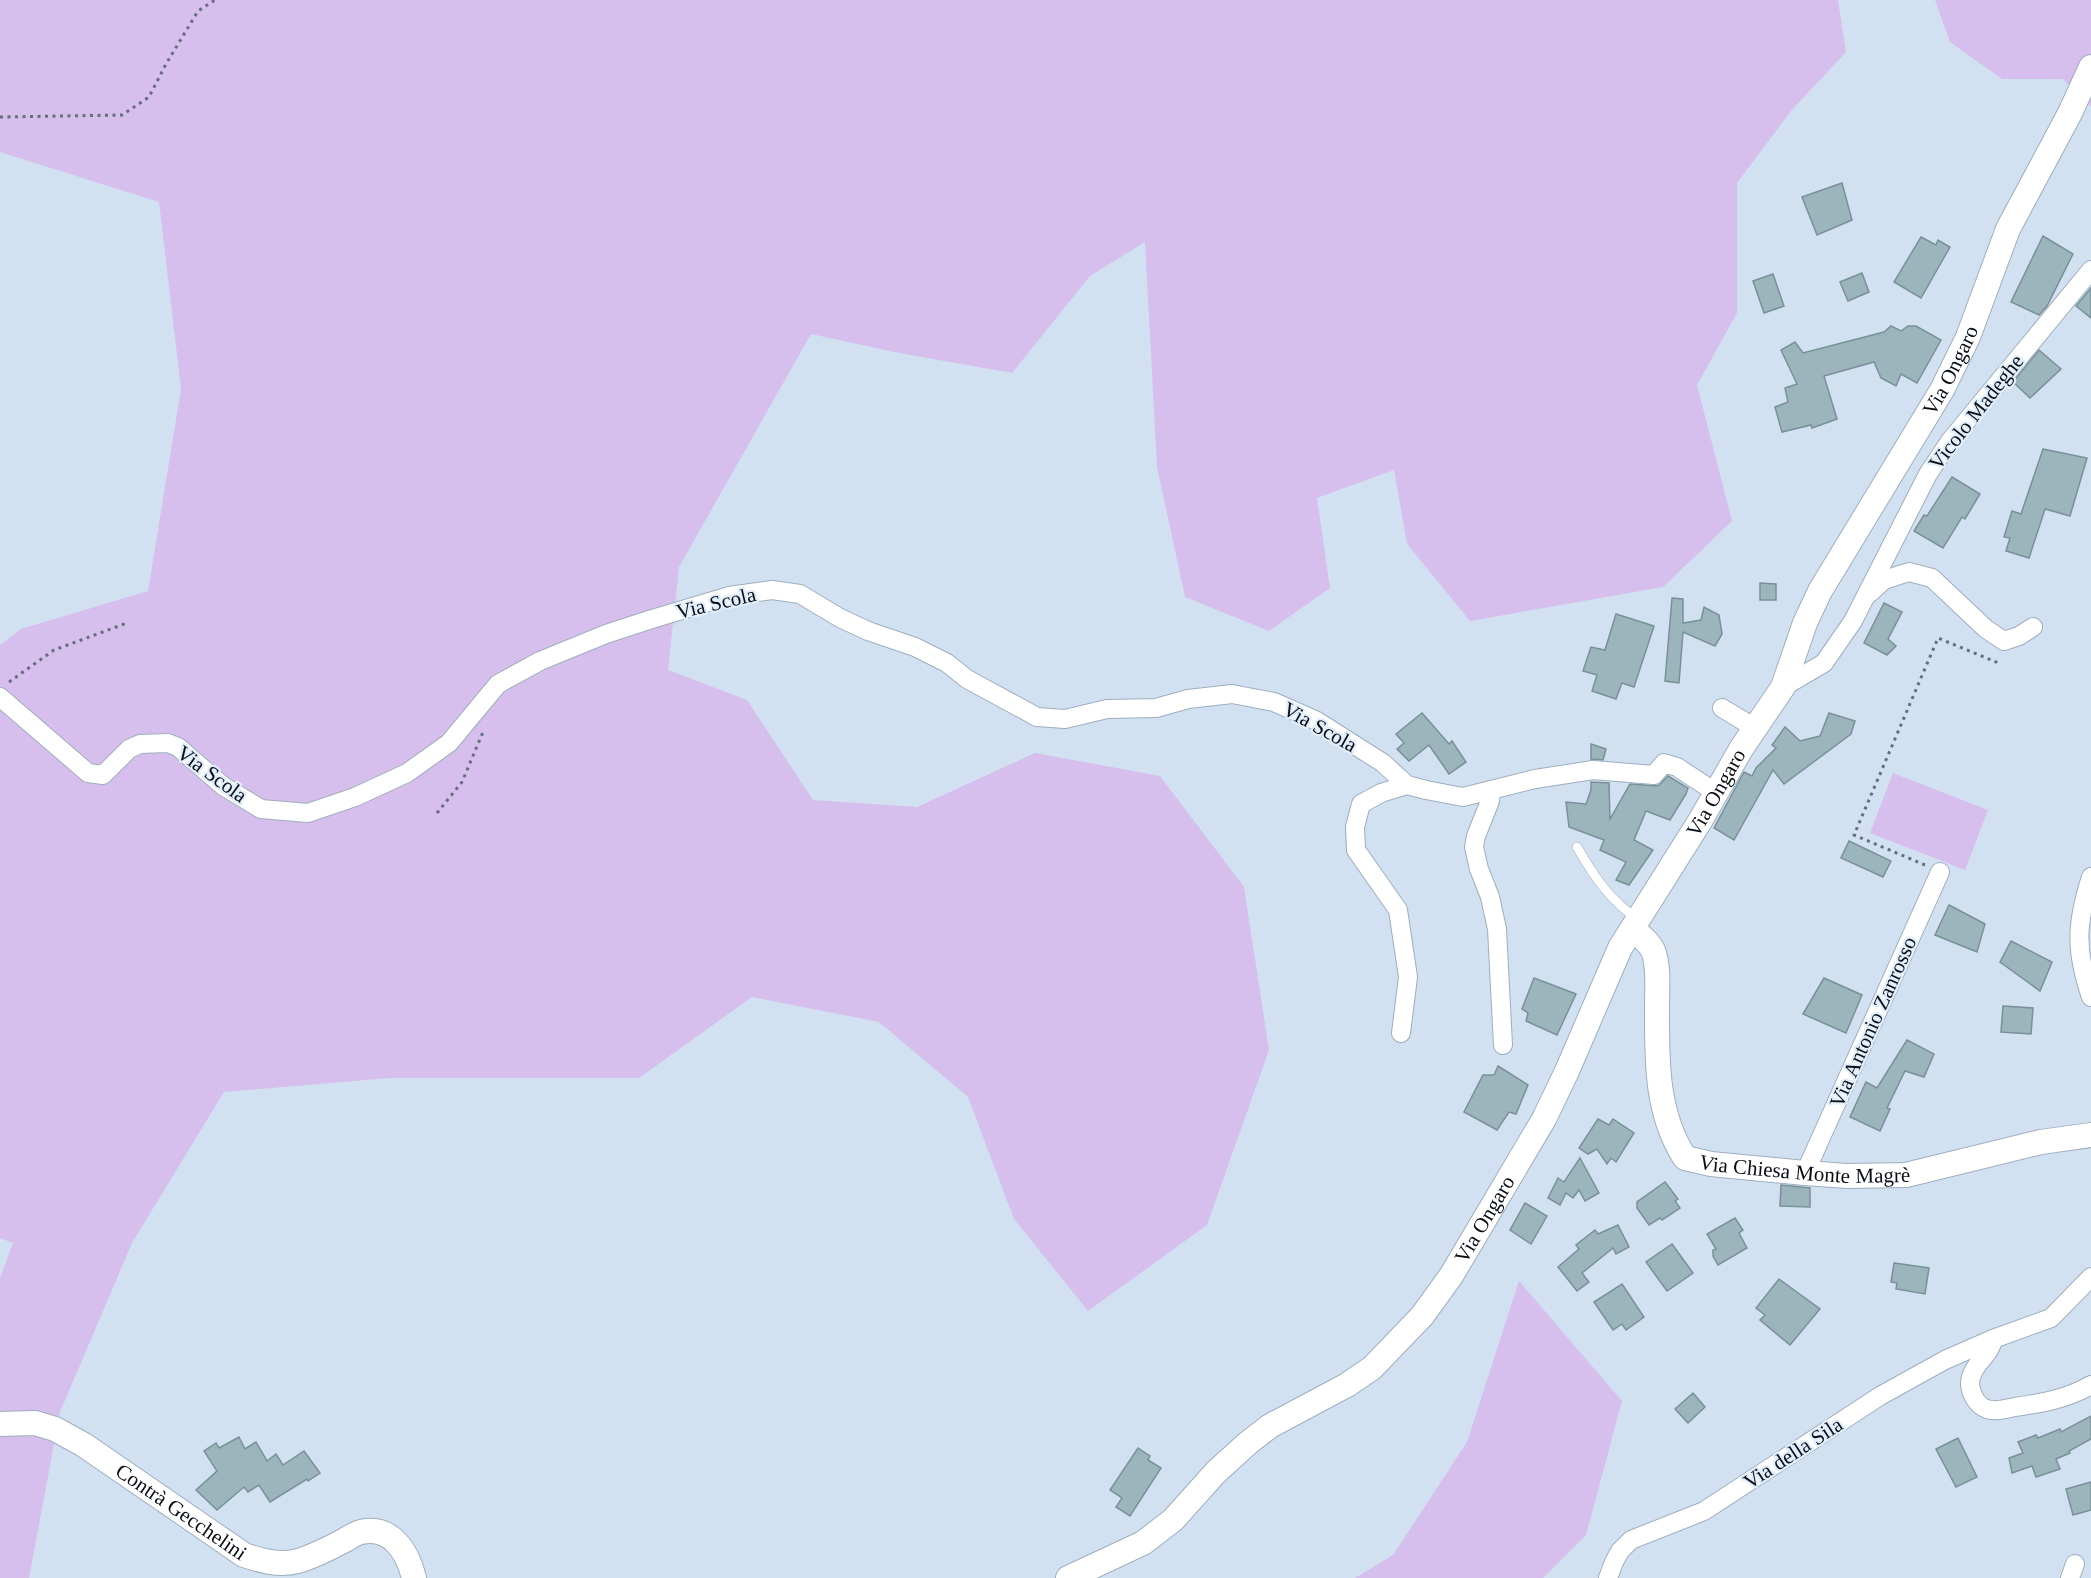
<svg xmlns="http://www.w3.org/2000/svg" width="2091" height="1578" viewBox="0 0 2091 1578" font-family="Georgia,serif">
  <style>
    .green { fill: #d6bfec }
    .building { fill: #9cb5bd; stroke: #799098; stroke-width: 1.5 }
    .lines { fill: none; stroke-linecap: round; stroke-linejoin: round }
    .lane-casing { stroke: #9faebe; stroke-width: 10 }
    .street-casing { stroke: #9faebe; stroke-width: 20 }
    .secondary-casing { stroke: #9faebe; stroke-width: 26 }
    .path { stroke: #656f7a; stroke-width: 3; stroke-dasharray: 3 4.5; stroke-linecap: butt }
    .lane { stroke: #fff; stroke-width: 9 }
    .street { stroke: #fff; stroke-width: 18 }
    .secondary { stroke: #fff; stroke-width: 24 }
    .labels { text-anchor: middle; dominant-baseline: central; stroke-width: 4.5; stroke-linejoin: round; paint-order: stroke }
    .street-label { font-size: 21px; fill: #090e14; stroke: #e1eefc }
  </style>
  <rect width="100%" height="100%" fill="#d1e1f2"/>
  <g class="green">
    <polygon points="0,0 1838,0 1846,52 1791,111 1737,183 1737,313 1697,385 1732,521 1663,587 1470,621 1407,544 1394,470 1317,498 1330,588 1269,631 1185,597 1157,467 1145,242 1090,276 1012,373 894,352 811,334 679,567 668,670 747,700 813,800 917,807 1035,753 1160,776 1244,887 1269,1050 1207,1225 1088,1311 1014,1219 968,1097 879,1022 752,997 639,1078 390,1078 224,1092 132,1243 60,1412 29,1578 0,1578 0,1278 13,1243 0,1238 0,645 21,629 148,591 181,389 159,202 0,152"/>
    <polygon points="1935,0 2091,0 2091,107 2063,79 2002,79 1950,42"/>
    <polygon points="1893,773 1988,810 1965,870 1870,833"/>
    <polygon points="1519,1281 1622,1401 1586,1535 1543,1578 1355,1578 1393,1555 1467,1442"/>
  </g>
  <g class="building">
    <polygon points="1842,183 1852,220 1817,235 1802,197"/>
    <polygon points="2043,236 2073,254 2047,306 2039,315 2011,302"/>
    <polygon points="1921,237 1936,245 1938,240 1950,247 1921,298 1894,282"/>
    <polygon points="1862,273 1869,292 1848,301 1840,282"/>
    <polygon points="1773,274 1784,306 1764,313 1753,281"/>
    <polygon points="2091,288 2091,318 2076,306"/>
    <polygon points="1891,326 1901,331 1908,326 1916,326 1941,340 1917,383 1901,374 1896,386 1881,378 1874,362 1824,376 1837,419 1812,428 1811,425 1782,432 1775,407 1788,402 1785,388 1797,384 1781,350 1795,342 1803,353 1884,332"/>
    <polygon points="2039,350 2061,369 2030,398 2013,382"/>
    <polygon points="2043,449 2087,458 2070,516 2045,509 2029,558 2006,551 2010,538 2004,537 2012,511 2021,514"/>
    <polygon points="1952,477 1980,494 1965,519 1962,517 1943,548 1914,531 1924,515 1927,516"/>
    <polygon points="1760,583 1776,584 1776,600 1760,600"/>
    <polygon points="1672,598 1683,599 1683,623 1701,620 1704,607 1719,615 1722,634 1715,646 1683,632 1679,683 1665,681"/>
    <polygon points="1884,603 1902,612 1888,639 1896,646 1887,655 1864,643"/>
    <polygon points="1616,614 1654,626 1634,687 1622,683 1616,699 1592,691 1597,675 1583,671 1591,647 1605,650"/>
    <polygon points="1422,713 1449,744 1452,741 1466,762 1449,774 1429,745 1409,761 1397,749 1404,743 1396,734"/>
    <polygon points="1829,713 1855,721 1851,734 1784,784 1773,770 1734,840 1714,828 1744,772 1752,776 1756,768 1776,748 1772,745 1785,727 1800,741 1820,736"/>
    <polygon points="1591,744 1606,749 1603,760 1591,759"/>
    <polygon points="1668,776 1688,788 1686,794 1670,820 1646,811 1634,840 1653,850 1629,885 1616,880 1626,862 1600,850 1604,840 1569,827 1566,802 1586,804 1591,790 1591,782 1609,783 1610,819 1630,784 1658,786"/>
    <polygon points="1849,841 1891,861 1883,877 1841,858"/>
    <polygon points="1949,905 1985,924 1977,952 1935,935"/>
    <polygon points="2011,941 2052,962 2040,991 2000,962"/>
    <polygon points="1534,978 1576,994 1557,1035 1526,1021 1528,1013 1522,1009"/>
    <polygon points="1824,978 1862,995 1846,1033 1803,1014"/>
    <polygon points="2003,1006 2033,1008 2031,1034 2001,1032"/>
    <polygon points="1907,1040 1934,1054 1924,1077 1905,1071 1887,1108 1890,1109 1880,1131 1850,1117 1866,1082 1877,1088"/>
    <polygon points="1498,1066 1528,1085 1516,1114 1509,1112 1497,1130 1464,1112 1483,1075 1494,1075"/>
    <polygon points="1598,1119 1609,1125 1613,1119 1634,1133 1616,1162 1611,1158 1607,1164 1597,1149 1588,1154 1579,1148"/>
    <polygon points="1580,1158 1599,1193 1585,1201 1579,1190 1573,1198 1566,1193 1560,1205 1548,1198 1558,1178 1564,1182"/>
    <polygon points="1665,1182 1678,1199 1675,1201 1680,1208 1662,1220 1660,1218 1649,1225 1637,1208 1637,1202"/>
    <polygon points="1781,1185 1810,1188 1810,1207 1780,1206"/>
    <polygon points="1525,1203 1547,1216 1531,1244 1510,1230"/>
    <polygon points="1735,1218 1743,1230 1739,1233 1747,1248 1718,1265 1713,1256 1713,1250 1716,1249 1707,1234"/>
    <polygon points="1618,1225 1629,1247 1616,1254 1613,1248 1582,1273 1589,1282 1577,1291 1558,1267 1579,1249 1576,1245 1595,1230 1598,1234"/>
    <polygon points="1672,1244 1693,1273 1667,1291 1646,1262"/>
    <polygon points="1894,1263 1929,1268 1925,1294 1896,1289 1897,1283 1891,1282"/>
    <polygon points="1779,1279 1820,1309 1790,1345 1760,1320 1765,1315 1756,1308"/>
    <polygon points="1622,1284 1644,1317 1626,1330 1622,1324 1613,1330 1594,1302"/>
    <polygon points="1693,1393 1705,1407 1688,1423 1675,1409"/>
    <polygon points="2091,1416 2091,1439 2069,1451 2070,1453 2056,1459 2060,1469 2036,1477 2032,1466 2012,1473 2009,1458 2023,1453 2018,1442 2036,1435 2038,1438 2060,1429 2061,1432"/>
    <polygon points="239,1437 245,1449 256,1442 267,1461 276,1454 283,1465 304,1451 320,1473 308,1481 307,1479 270,1502 259,1485 248,1492 244,1487 217,1510 196,1490 217,1471 204,1451 216,1443 219,1448"/>
    <polygon points="1958,1438 1977,1477 1956,1487 1936,1449"/>
    <polygon points="1138,1448 1150,1456 1148,1460 1161,1468 1130,1516 1116,1507 1122,1498 1110,1490"/>
    <polygon points="2091,1482 2091,1510 2073,1515 2066,1489"/>
  </g>
  <g class="lines">
    <g class="lane-casing">
      <path id="lane" d="M1577,847C1593,875 1610,901 1638,919"/>
    </g>
    <g class="street-casing">
      <g id="street">
        <polyline points="1870,593 1884,580 1909,572 1932,578 1986,629 2004,641 2019,636 2033,627"/>
        <polyline points="1783,687 1824,663 1853,621 1928,474 1950,441 2091,270"/>
        <polyline points="0,697 88,773 103,775 129,749 140,744 168,743 178,747 223,786 261,809 308,813 355,797 407,773 449,743 498,684 540,661 606,634 652,619 729,596 772,590 800,594 840,618 868,631 915,647 947,663 967,679 1037,717 1065,719 1107,709 1156,708 1188,699 1232,694 1274,702 1317,721 1383,763 1407,785 1426,790 1463,797 1535,779 1593,770 1654,775 1664,763 1677,767 1715,792"/>
        <polyline points="1722,708 1755,728"/>
        <polyline points="1491,790 1490,801 1476,836 1474,847 1479,869 1490,897 1497,929 1503,1045"/>
        <path d="M2091,877C2076,924 2075,950 2091,997"/>
        <polyline points="1401,1033 1408,977 1398,910 1356,850 1355,827 1361,804 1381,793 1407,785"/>
        <polyline points="1805,1173 1940,872"/>
        <path d="M1993,1339C1991,1356 1971,1364 1970,1383C1970,1393 1977,1406 1987,1409C1995,1412 2006,1409 2015,1407C2042,1403 2067,1399 2091,1385"/>
        <polyline points="1608,1578 1614,1562 1620,1551 1631,1540 1704,1511 1880,1396 1945,1360 1993,1339 2051,1318 2091,1277"/>
        <polyline points="2070,1578 2075,1564"/>
      </g>
    </g>
    <g class="secondary-casing">
      <g id="secondary">
        <path id="s1" d="M1633,929C1640,935 1651,944 1654,953C1659,969 1657,989 1657,1005C1657,1057 1655,1112 1685,1158L1711,1164L1805,1173L1847,1176L1906,1175L2041,1142L2091,1135"/>
        <path id="s2" d="M0,1424L35,1423L55,1429L84,1445L244,1555C262,1561 280,1566 298,1561C315,1556 330,1548 345,1540C350,1537 356,1533 361,1532C392,1525 408,1553 414,1578"/>
        <path id="s3" d="M1068,1578L1143,1543L1173,1520L1216,1472L1248,1443L1270,1426L1347,1385L1372,1368L1422,1316L1451,1276L1544,1119L1567,1071L1620,948L1700,821L1741,749L1783,687L1805,623L1820,591L1942,390L1968,337L2008,229L2070,113L2091,67"/>
      </g>
    </g>
    <g class="path">
      <polyline points="0,117 122,115 149,97 166,64 198,11 215,0"/>
      <polyline points="9,682 54,650 127,623"/>
      <polyline points="437,813 462,782 483,732"/>
      <polyline points="1925,865 1854,835 1938,638 1996,662 1998,657"/>
    </g>
    <use href="#lane" class="lane"/>
    <use href="#street" class="street"/>
    <use href="#secondary" class="secondary"/>
  </g>
  <g class="labels">
    <g class="street-label">
      <text stroke="none"><textPath href="#s3" startOffset="1532">Via Ongaro</textPath></text>
      <text transform="translate(1976 412) rotate(-52)">Vicolo Madeghe</text>
      <text transform="translate(716 603) rotate(-13)">Via Scola</text>
      <text transform="translate(1320 727) rotate(29)">Via Scola</text>
      <text transform="translate(212 774) rotate(36)">Via Scola</text>
      <text stroke="none"><textPath href="#s3" startOffset="1047">Via Ongaro</textPath></text>
      <text transform="translate(1873 1022) rotate(-66)">Via Antonio Zanrosso</text>
      <text stroke="none"><textPath href="#s1" startOffset="363">Via Chiesa Monte Magrè</textPath></text>
      <text stroke="none"><textPath href="#s3" startOffset="561">Via Ongaro</textPath></text>
      <text transform="translate(1793 1453) rotate(-33)">Via della Sila</text>
      <text stroke="none"><textPath href="#s2" startOffset="207">Contrà Gecchelini</textPath></text>
    </g>
  </g>
</svg>
